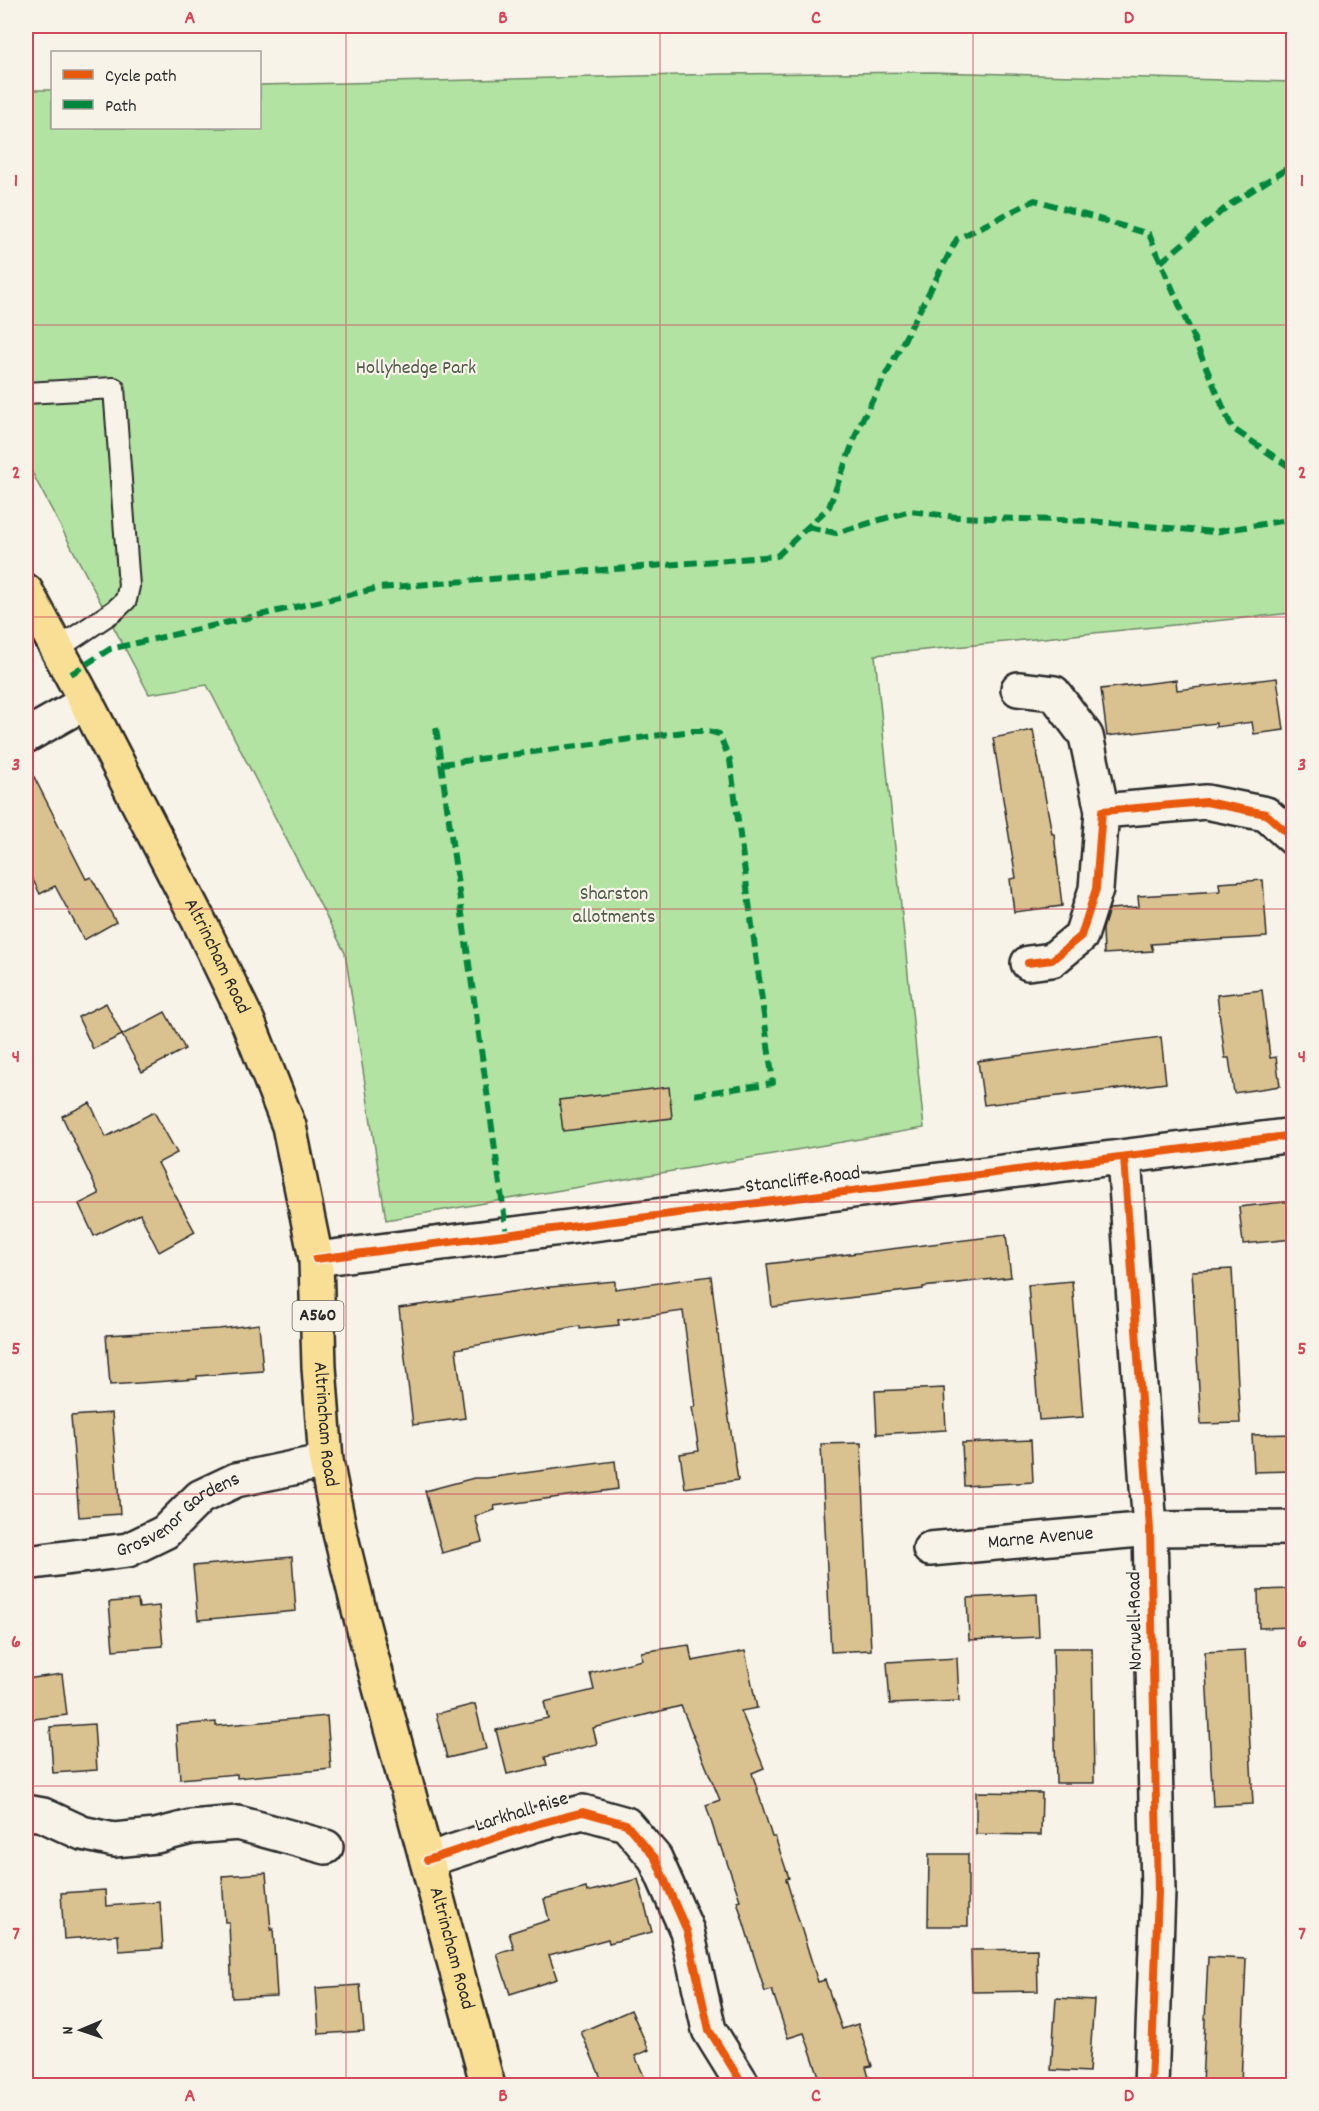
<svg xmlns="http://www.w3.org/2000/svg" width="1319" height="2111" viewBox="0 0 1319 2111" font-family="Dekko,sans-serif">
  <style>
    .green { fill: #b2e3a2; stroke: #6e8766; stroke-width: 1.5 }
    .building { fill: #d9c190; stroke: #2b2b2b; stroke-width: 1.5 }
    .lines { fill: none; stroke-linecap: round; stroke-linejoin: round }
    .lane-casing { stroke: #2b2b2b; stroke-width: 24 }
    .street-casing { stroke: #2b2b2b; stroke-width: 38 }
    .primary-casing { stroke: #2b2b2b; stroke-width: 38 }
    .lane { stroke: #f7f3e8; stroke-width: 20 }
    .street { stroke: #f7f3e8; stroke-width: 33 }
    .primary { stroke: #f9df96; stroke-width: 33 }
    .quiet { stroke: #00873e; stroke-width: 6; stroke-dasharray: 12 6; stroke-linecap: butt }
    .cycleway-casing { stroke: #f7f3e8; stroke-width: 11 }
    .cycleway { stroke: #e8590c; stroke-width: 8 }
    .grid { fill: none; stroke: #d1495b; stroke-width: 1.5; stroke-opacity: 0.55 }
    .labels { text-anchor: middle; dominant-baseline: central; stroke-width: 4.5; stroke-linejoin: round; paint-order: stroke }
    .shield { fill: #f7f3e8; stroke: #686764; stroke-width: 1.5 }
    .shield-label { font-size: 18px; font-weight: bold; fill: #2b2b2b }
    .park-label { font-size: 20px; fill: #4d5949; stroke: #f7f3e8 }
    .street-label { font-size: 20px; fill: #2b2b2b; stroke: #f7f3e8 }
    .neatline { fill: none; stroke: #d1495b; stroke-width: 2 }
    .grid-label { font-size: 20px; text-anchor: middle; font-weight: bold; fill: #d1495b }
  </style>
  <rect width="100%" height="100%" fill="#f7f3e8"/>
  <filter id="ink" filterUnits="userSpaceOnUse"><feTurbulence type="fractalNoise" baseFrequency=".0167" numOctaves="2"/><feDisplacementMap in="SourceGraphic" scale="12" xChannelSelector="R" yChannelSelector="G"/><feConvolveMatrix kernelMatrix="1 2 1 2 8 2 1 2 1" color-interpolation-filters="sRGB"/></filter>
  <g filter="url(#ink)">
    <polygon class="green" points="932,72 1293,82 1293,613 875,655 924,1128 386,1220 345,953 207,685 149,694 26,461 26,90 52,90 52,128 260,128 260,85 725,74"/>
    <g class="building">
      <polygon points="1277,678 1284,730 1254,734 1252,722 1216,727 1216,723 1107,736 1101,689 1176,680 1177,690"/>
      <polygon points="1033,730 1052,834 1054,834 1062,906 1014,912 1010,879 1016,878 993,738"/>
      <polygon points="26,761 86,879 91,877 116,922 84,940 55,886 40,894 26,866"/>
      <polygon points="1263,880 1267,937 1151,944 1153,951 1104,954 1103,929 1109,909 1139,907 1138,896 1220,891 1219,883"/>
      <polygon points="1262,990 1270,1058 1276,1057 1280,1086 1234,1093 1229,1058 1225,1058 1217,995"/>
      <polygon points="106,1003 122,1035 165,1012 185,1049 142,1072 122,1035 93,1049 78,1017"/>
      <polygon points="1161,1037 1166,1083 984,1105 978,1061"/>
      <polygon points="669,1087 672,1118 563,1131 559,1100"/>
      <polygon points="90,1103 106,1137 154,1112 177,1153 158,1163 195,1232 159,1252 140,1214 94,1236 79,1204 99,1194 62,1116"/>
      <polygon points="1293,1201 1293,1239 1243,1244 1239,1207"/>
      <polygon points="1006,1235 1011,1277 923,1287 923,1289 772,1307 767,1264"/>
      <polygon points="1232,1269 1240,1423 1201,1424 1192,1271"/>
      <polygon points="711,1276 725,1391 738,1480 685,1488 680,1454 699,1451 692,1407 695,1407 683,1311 618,1320 619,1325 580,1329 580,1326 456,1349 465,1418 413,1425 399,1308 540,1288 615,1281 615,1289"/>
      <polygon points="1072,1281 1083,1417 1039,1420 1028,1285"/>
      <polygon points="259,1324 263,1371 197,1376 197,1379 110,1385 106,1335 219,1329"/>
      <polygon points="944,1388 946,1430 877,1434 875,1391"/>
      <polygon points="112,1413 120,1514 79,1517 71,1416"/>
      <polygon points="1293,1434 1293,1471 1254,1472 1252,1435"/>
      <polygon points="1031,1440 1033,1482 964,1486 962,1443"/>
      <polygon points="861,1443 871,1650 831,1652 821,1444"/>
      <polygon points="615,1461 618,1489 494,1506 495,1510 475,1516 482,1542 442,1553 425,1491 474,1478 486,1478"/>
      <polygon points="292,1557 296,1611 198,1620 193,1566"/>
      <polygon points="1293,1589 1293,1627 1259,1628 1258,1590"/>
      <polygon points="1037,1594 1039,1637 969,1640 967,1598"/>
      <polygon points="138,1600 139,1608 159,1606 163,1646 113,1650 109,1602"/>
      <polygon points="689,1645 692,1661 745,1651 757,1708 741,1711 764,1768 752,1773 772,1837 775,1837 789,1878 786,1879 818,1982 825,1980 842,2029 858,2024 872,2066 866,2067 871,2085 822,2085 804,2033 788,2038 772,1990 765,1992 737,1901 740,1900 721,1845 719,1846 706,1805 720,1800 681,1706 593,1728 597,1744 545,1757 547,1765 507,1774 496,1730 548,1718 544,1702 594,1690 590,1673 642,1660 641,1652"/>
      <polygon points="1053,1648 1092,1648 1094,1783 1056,1783"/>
      <polygon points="1245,1650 1253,1804 1213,1806 1205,1652"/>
      <polygon points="957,1658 959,1701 890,1704 887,1662"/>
      <polygon points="62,1674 67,1715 26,1720 26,1679"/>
      <polygon points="475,1704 486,1749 447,1758 436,1714"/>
      <polygon points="327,1716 331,1769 237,1778 237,1774 180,1779 176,1725 216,1722 216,1726"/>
      <polygon points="94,1724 97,1770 53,1773 50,1727"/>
      <polygon points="976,1792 1042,1793 1041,1835 976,1834"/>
      <polygon points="929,1854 968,1854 968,1926 928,1926"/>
      <polygon points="266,1873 271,1930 273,1929 277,1996 232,1998 229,1922 225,1922 222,1876"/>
      <polygon points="638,1879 652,1932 609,1943 608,1939 549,1955 557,1979 510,1994 497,1954 514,1949 509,1933 549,1920 544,1899 586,1888 587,1892"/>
      <polygon points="105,1890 106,1906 160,1902 163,1948 119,1951 118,1935 64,1939 61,1893"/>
      <polygon points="1037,1949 1038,1991 972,1992 971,1950"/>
      <polygon points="1208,1957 1246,1959 1241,2085 1202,2085"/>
      <polygon points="360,1985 364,2031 319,2034 316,1988"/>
      <polygon points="1056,1998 1094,2000 1089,2072 1051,2070"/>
      <polygon points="631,2010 649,2050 635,2056 648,2085 604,2085 581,2032"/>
    </g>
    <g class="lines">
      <g class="lane-casing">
        <polyline id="lane" points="26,393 114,388 129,586 126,600 114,611 57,649"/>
      </g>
      <g class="street-casing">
        <g id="street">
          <polyline points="1018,689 1054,693 1086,736 1102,811"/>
          <polyline points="26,736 86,702"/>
          <polyline points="1028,963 1052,960 1081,936 1096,889 1102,811 1206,802 1266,814 1294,839"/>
          <polyline points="1124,1157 1150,1529 1158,1892 1151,2086"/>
          <polyline points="316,1259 1294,1135"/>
          <path id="s1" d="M930,1549L1150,1529L1294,1528"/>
          <path id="s2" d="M26,1563L128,1550L165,1532L200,1497L236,1480L326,1461"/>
          <polyline points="26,1812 43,1815 82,1833 114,1840 156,1836 191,1827 238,1823 326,1847"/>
          <polyline points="427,1860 537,1824 583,1812 626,1824 655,1858 687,1931 709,2030 743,2085"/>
        </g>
      </g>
      <g class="primary-casing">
        <g id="primary">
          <path id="s3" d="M26,591L86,702L202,927L248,1022L289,1126L316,1259L319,1367L326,1461L340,1533L361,1618L488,2086"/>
        </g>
      </g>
      <use href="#lane" class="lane"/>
      <use href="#street" class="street"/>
      <use href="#primary" class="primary"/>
      <g class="quiet">
        <polyline points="1161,262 1229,205 1294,164"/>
        <polyline points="808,527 836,533 910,511 956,517 1089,521 1214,532 1294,519"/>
        <polyline points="71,674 110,649 379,588 777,556 829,507 860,424 957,239 1035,200 1149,234 1232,428 1294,470"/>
        <polyline points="436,728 507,1235"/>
        <polyline points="441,764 692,731 708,731 719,734 730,760 773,1083 693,1095"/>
      </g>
      <g class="cycleway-casing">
        <g id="cycleway">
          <polyline points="1028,963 1052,960 1081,936 1096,889 1102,811 1206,802 1266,814 1294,839"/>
          <polyline points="1124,1157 1150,1529 1158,1892 1151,2086"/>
          <polyline points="316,1259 1294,1135"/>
          <polyline points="427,1860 537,1824 583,1812 626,1824 655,1858 687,1931 709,2030 743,2085"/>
        </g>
      </g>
      <use href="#cycleway" class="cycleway"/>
    </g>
  </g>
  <path class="grid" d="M346,26V2086M660,26V2086M973,26V2086M26,325H1294M26,617H1294M26,909H1294M26,1202H1294M26,1494H1294M26,1786H1294"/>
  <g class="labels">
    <rect class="shield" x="292.5" y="1301" width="51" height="30" rx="4.5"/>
    <g class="shield-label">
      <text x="318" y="1316">A560</text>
    </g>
    <g class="park-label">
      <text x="416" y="369">Hollyhedge Park</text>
      <text x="614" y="895">Sharston<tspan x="614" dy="23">allotments</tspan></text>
    </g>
    <g class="street-label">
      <text stroke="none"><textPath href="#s3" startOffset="412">Altrincham Road</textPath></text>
      <text transform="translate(803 1181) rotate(-7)">Stancliffe Road</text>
      <text stroke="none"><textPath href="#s3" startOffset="898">Altrincham Road</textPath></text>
      <text stroke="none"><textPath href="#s2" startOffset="164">Grosvenor Gardens</textPath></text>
      <text stroke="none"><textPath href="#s1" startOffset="111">Marne Avenue</textPath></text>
      <text transform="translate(1136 1621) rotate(-91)">Norwell Road</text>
      <text transform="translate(522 1813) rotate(-17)">Larkhall Rise</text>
      <text stroke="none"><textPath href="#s3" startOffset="1438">Altrincham Road</textPath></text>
    </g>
  </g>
  <rect width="1319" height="2111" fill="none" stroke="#f7f3e8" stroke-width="66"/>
  <rect x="51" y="51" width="210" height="78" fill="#f7f3e8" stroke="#a5a39c" stroke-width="1.5"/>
  <rect x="63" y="70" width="30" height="9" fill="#e8590c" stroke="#a5a39c" stroke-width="1.5"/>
  <text x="105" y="81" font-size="18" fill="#2b2b2b">Cycle path</text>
  <rect x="63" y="100" width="30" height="9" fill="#00873e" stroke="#a5a39c" stroke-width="1.5"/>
  <text x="105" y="111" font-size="18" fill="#2b2b2b">Path</text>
  <g transform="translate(81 2030) rotate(268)" stroke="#f7f3e8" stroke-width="4.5" paint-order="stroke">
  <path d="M0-4.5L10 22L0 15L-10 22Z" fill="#2b2b2b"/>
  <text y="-9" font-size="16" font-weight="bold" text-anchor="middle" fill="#2b2b2b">N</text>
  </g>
  <rect x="33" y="33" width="1253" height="2045" class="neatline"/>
  <g class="grid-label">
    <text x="190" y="23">A</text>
    <text x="503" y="23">B</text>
    <text x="816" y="23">C</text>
    <text x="1129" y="23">D</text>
    <text x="16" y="186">1</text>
    <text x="1302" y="186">1</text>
    <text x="16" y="478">2</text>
    <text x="1302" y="478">2</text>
    <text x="16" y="770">3</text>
    <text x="1302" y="770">3</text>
    <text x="16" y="1062">4</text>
    <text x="1302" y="1062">4</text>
    <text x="16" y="1354">5</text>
    <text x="1302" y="1354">5</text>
    <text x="16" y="1647">6</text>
    <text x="1302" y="1647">6</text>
    <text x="16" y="1939">7</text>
    <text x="1302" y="1939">7</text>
    <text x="190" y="2101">A</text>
    <text x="503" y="2101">B</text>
    <text x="816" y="2101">C</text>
    <text x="1129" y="2101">D</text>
  </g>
</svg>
